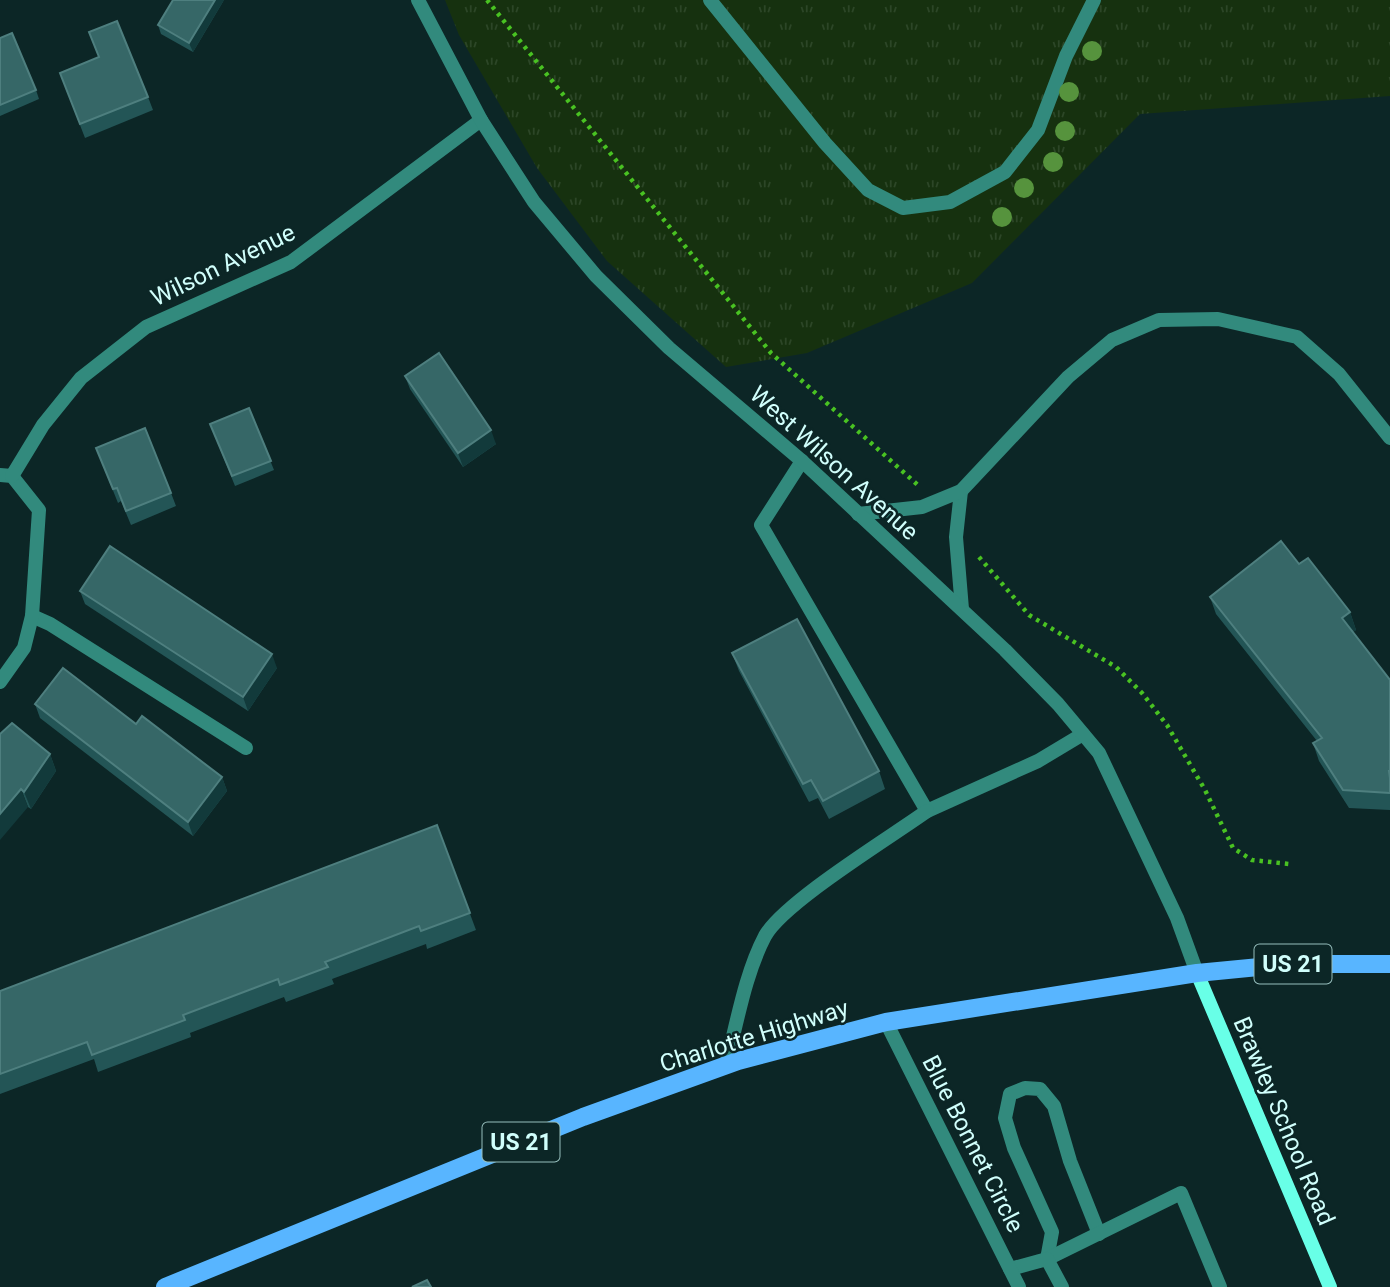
<svg xmlns="http://www.w3.org/2000/svg" width="1390" height="1287" viewBox="0 0 1390 1287" font-family="Roboto,sans-serif">
  <style>
    .grass { fill: url(#grass-tufts) }
    .lines { fill: none; stroke-linecap: round; stroke-linejoin: round }
    .path { stroke: #49c222; stroke-width: 4.5; stroke-dasharray: 3.5 5; stroke-linecap: butt }
    .service { stroke: #328a7d; stroke-width: 14 }
    .minor { stroke: #328a7d; stroke-width: 14 }
    .tertiary { stroke: #328a7d; stroke-width: 14 }
    .secondary { stroke: #68ffe7; stroke-width: 14 }
    .primary { stroke: #58b5ff; stroke-width: 18 }
    .tree { fill: #56933d }
    .wall { fill: #235556 }
    .shaded-wall { fill: #123a3b }
    .building { fill: #366767; stroke: #4e7f7f; stroke-width: 2 }
    .labels { text-anchor: middle; dominant-baseline: central; stroke-width: 5; stroke-linejoin: round; paint-order: stroke }
    .shield { fill: #0c2626; stroke: #96bebc; stroke-width: 2 }
    .shield-label { font-size: 23px; font-weight: bold; fill: #d1fffc }
    .street-label { font-size: 24px; fill: #d1fffc; stroke: #0c2626 }
  </style>
  <defs>
    <pattern id="grass-tufts" width="24" height="20" patternUnits="userSpaceOnUse" patternTransform="scale(1.75)"><rect width="24" height="20" fill="#16310f"/><path d="M3 7l-1-3M5 7V3M7 7l1-3M15 17l-1-3M17 17v-4M19 17l1-3" fill="none" stroke="#2c4627"/></pattern>
  </defs>
  <rect width="100%" height="100%" fill="#0c2626"/>
  <polygon class="grass" points="445,0 1390,0 1390,96 1140,114 972,283 807,353 726,367 607,261 537,168 459,35"/>
  <g class="lines">
    <g class="path">
      <polyline points="487,0 771,353 920,487"/>
      <polyline points="979,557 1029,615 1116,667 1142,693 1167,725 1205,790 1233,848 1252,860 1289,864"/>
    </g>
    <g class="service">
      <polyline points="710,0 825,143 868,190 903,208 950,202 1005,172 1038,130 1066,56 1094,0"/>
      <polyline points="802,461 761,525 927,811 1038,761 1083,734"/>
      <polyline points="961,491 956,537 962,609"/>
      <polyline points="858,514 922,507 961,491 1068,377 1112,340 1159,320 1218,319 1297,337 1339,374 1390,438"/>
      <polyline points="32,616 50,624 246,748"/>
      <path d="M726,1065C737,1023 745,974 765,936C784,902 891,837 927,811"/>
      <polyline points="1047,1259 1052,1232 1014,1148 1005,1118 1010,1094 1025,1088 1040,1089 1054,1106 1070,1161 1099,1234"/>
      <polyline points="1047,1259 1181,1193 1220,1287"/>
      <polyline points="1010,1269 1047,1259 1062,1287"/>
    </g>
    <g class="minor">
      <polyline points="0,475 12,476 39,510 32,616 24,648 0,682"/>
      <polyline points="12,476 43,425 81,378 146,327 291,262 481,120"/>
      <polyline points="886,1022 1019,1287"/>
    </g>
    <polyline class="tertiary" points="418,0 481,120 534,202 596,276 669,348 802,461 1005,650 1058,704 1099,753 1177,918 1197,973"/>
    <polyline class="secondary" points="1197,973 1330,1287"/>
    <polyline class="primary" points="165,1287 583,1117 738,1061 886,1022 1197,973 1290,964 1390,964"/>
  </g>
  <g class="tree">
    <circle cx="1092" cy="51" r="10"/>
    <circle cx="1069" cy="92" r="10"/>
    <circle cx="1065" cy="131" r="10"/>
    <circle cx="1053" cy="162" r="10"/>
    <circle cx="1024" cy="188" r="10"/>
    <circle cx="1002" cy="217" r="10"/>
  </g>
  <g class="wall">
    <polygon points="224,0 193,52 161,34 158,25"/>
    <polygon points="0,38 36,90 39,99 0,116"/>
    <polygon points="65,86 148,97 153,110 85,138"/>
    <polygon points="405,376 496,444 463,467 410,389"/>
    <polygon points="249,408 274,470 235,486 210,424"/>
    <polygon points="96,448 171,493 176,506 131,525 121,501 118,503"/>
    <polygon points="1299,564 1350,612 1356,630 1353,632 1390,680 1390,810 1349,808 1319,761 1313,743 1317,741 1216,614 1210,597"/>
    <polygon points="80,591 277,668 248,711 85,604"/>
    <polygon points="732,653 879,771 885,789 829,819 818,798 809,802 739,671"/>
    <polygon points="35,704 136,724 222,777 227,791 193,836 40,718"/>
    <polygon points="0,734 50,754 56,771 31,809 28,807"/>
    <polygon points="437,825 476,930 427,949 426,944 332,979 334,984 286,1002 284,997 190,1033 191,1037 98,1072 94,1059 0,1094 0,991"/>
  </g>
  <g class="shaded-wall">
    <polygon points="215,0 224,0 193,52 189,43"/>
    <polygon points="491,430 496,444 463,467 458,453"/>
    <polygon points="1350,612 1356,630 1348,636 1342,618"/>
    <polygon points="272,654 277,668 248,711 243,697"/>
    <polygon points="50,754 56,771 31,809 24,792"/>
    <polygon points="222,777 227,791 193,836 188,822"/>
    <polygon points="21,789 28,807 0,840 0,814"/>
  </g>
  <g class="building">
    <polygon points="173,0 215,0 189,43 158,25"/>
    <polygon points="117,21 148,97 80,124 60,73 99,57 89,32"/>
    <polygon points="12,33 36,90 0,105 0,38"/>
    <polygon points="439,353 491,430 458,453 405,376"/>
    <polygon points="249,408 271,461 232,476 210,424"/>
    <polygon points="145,428 171,493 126,511 117,488 113,489 96,448"/>
    <polygon points="1281,541 1299,564 1308,558 1350,612 1342,618 1390,680 1390,771 1389,771 1390,778 1390,793 1343,790 1313,743 1322,738 1210,597"/>
    <polygon points="110,546 272,654 243,697 80,591"/>
    <polygon points="797,619 879,771 823,801 811,780 803,784 732,653"/>
    <polygon points="63,668 136,724 142,716 222,777 188,822 35,704"/>
    <polygon points="12,723 50,754 24,792 21,789 0,814 0,734"/>
    <polygon points="437,825 470,913 421,931 419,926 325,962 328,967 280,985 278,979 183,1015 185,1020 92,1055 87,1042 0,1074 0,991"/>
    <polygon points="427,1280 431,1287 412,1287"/>
  </g>
  <g class="labels">
    <g class="shield">
      <rect x="1254.5" y="944.5" width="77" height="39" rx="5"/>
      <rect x="482.5" y="1122.5" width="77" height="39" rx="5"/>
    </g>
    <g class="shield-label">
      <text x="1293" y="964">US 21</text>
      <text x="521" y="1142">US 21</text>
    </g>
    <g class="street-label">
      <text transform="translate(223 265) rotate(-26)">Wilson Avenue</text>
      <text transform="translate(834 463) rotate(42)">West Wilson Avenue</text>
      <text transform="translate(754 1036) rotate(-17)">Charlotte Highway</text>
      <text transform="translate(1284 1121) rotate(67)">Brawley School Road</text>
      <text transform="translate(973 1144) rotate(63)">Blue Bonnet Circle</text>
    </g>
  </g>
</svg>
